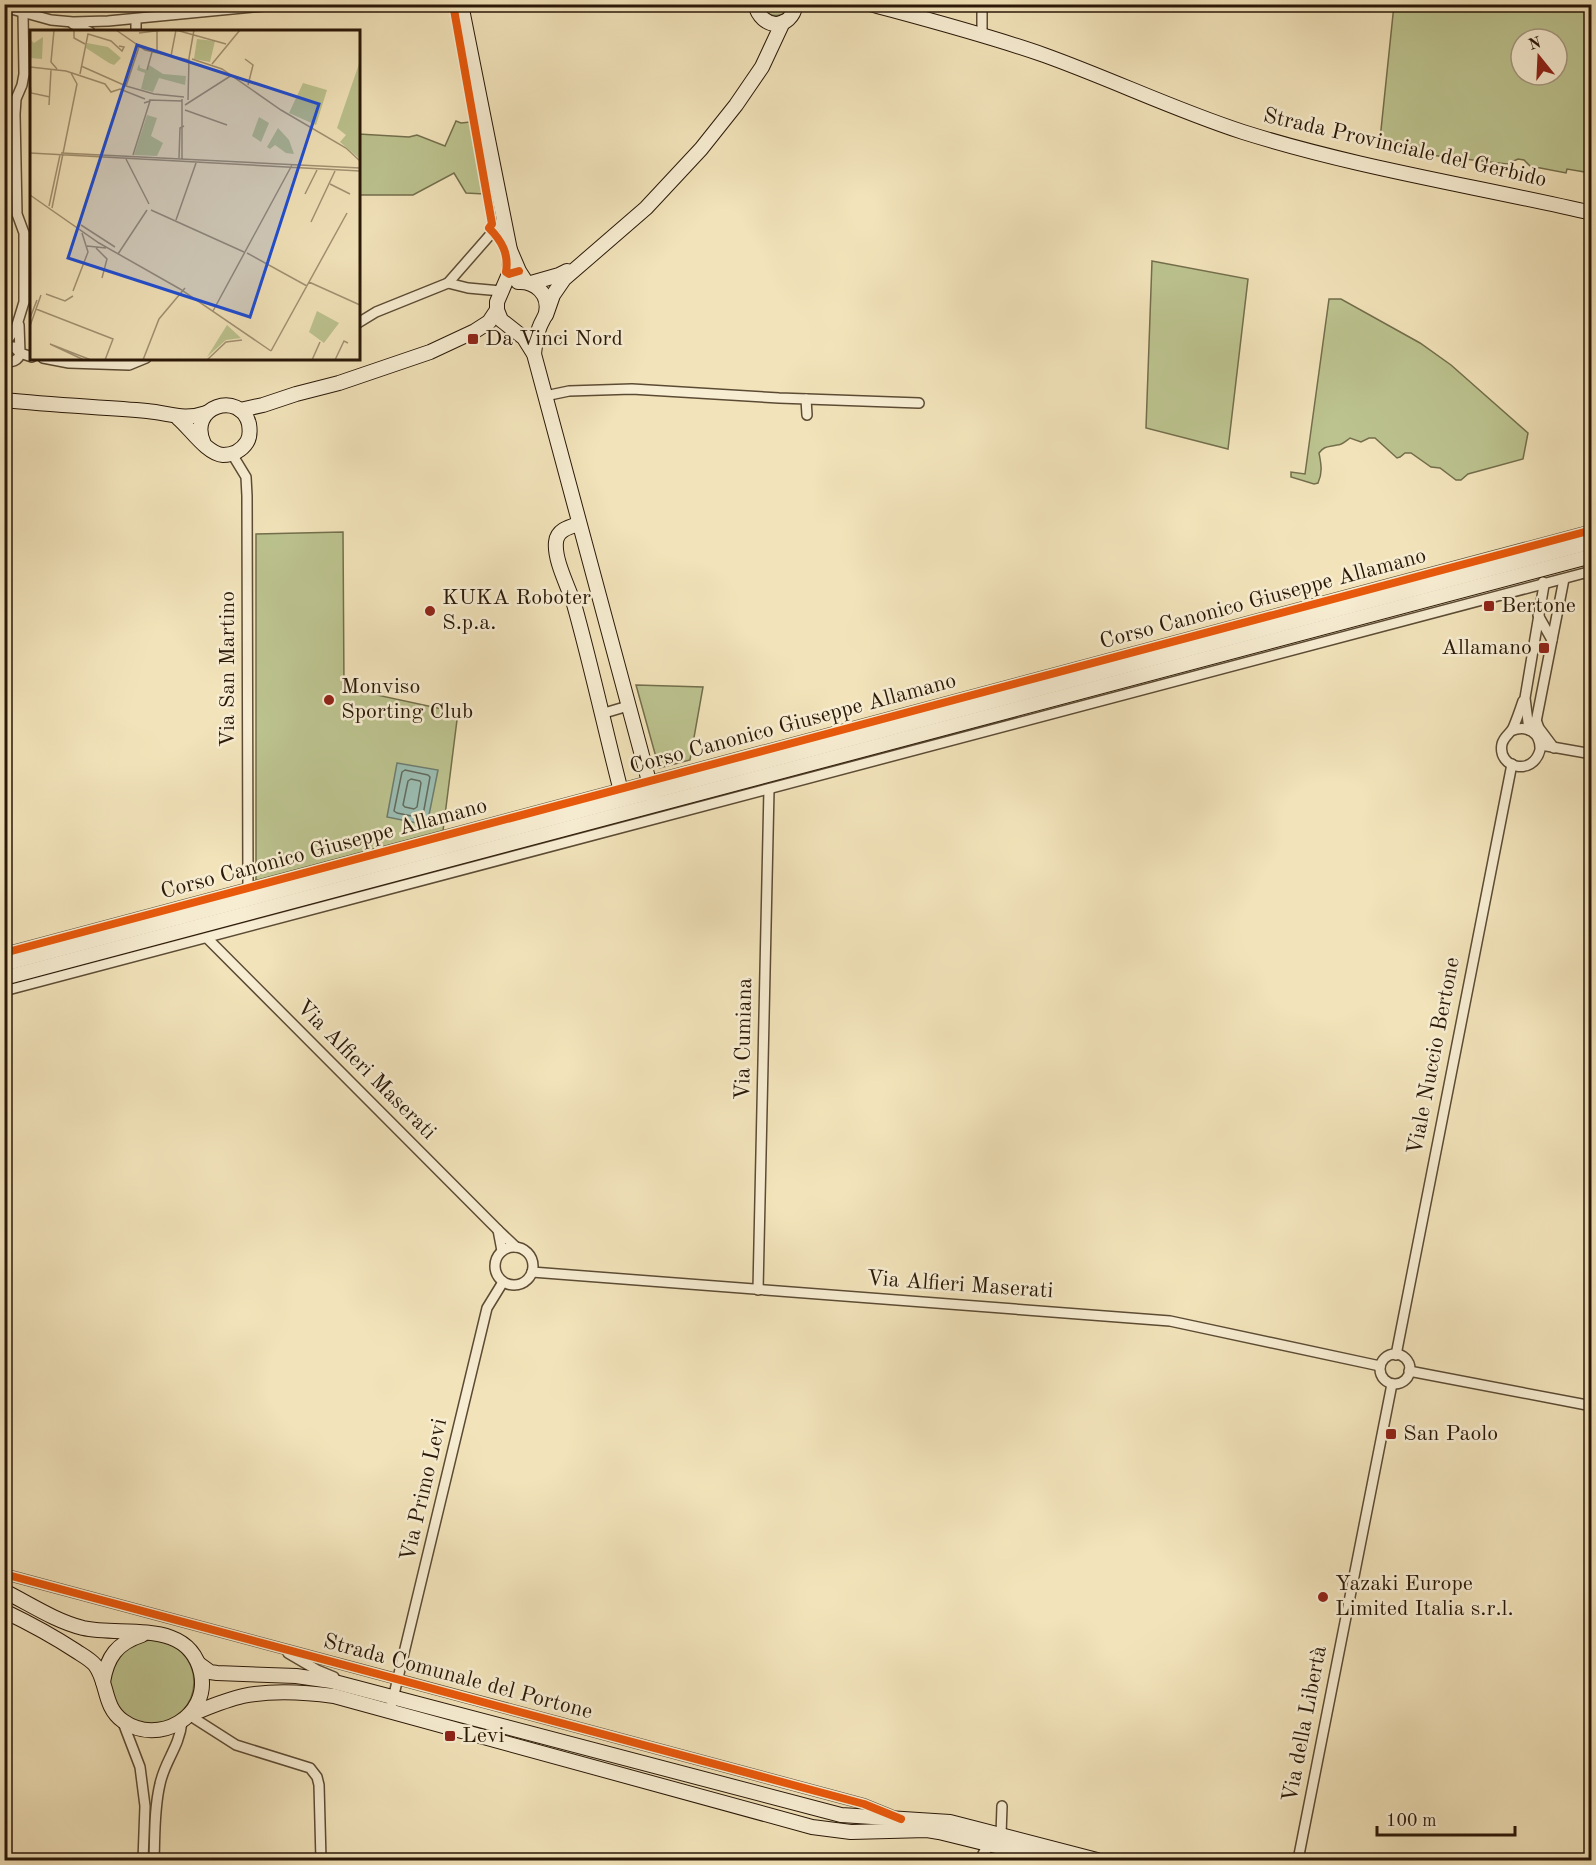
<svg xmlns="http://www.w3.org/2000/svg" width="1596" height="1865" viewBox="0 0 1596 1865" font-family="'Old Standard TT',serif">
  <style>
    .green { fill: #bcc38f; stroke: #736e4c; stroke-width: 1.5; fill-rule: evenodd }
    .water { fill: #9bbeb3; stroke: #6e7c6f; stroke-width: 1.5 }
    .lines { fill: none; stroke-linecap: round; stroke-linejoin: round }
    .shore { stroke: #626b5e; stroke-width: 1.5 }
    .street-casing { stroke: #5c4b34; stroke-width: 12 }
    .secondary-casing { stroke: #2a1808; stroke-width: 16 }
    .street { stroke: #f7edd2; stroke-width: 9 }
    .secondary { stroke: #f7edd2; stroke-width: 14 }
    .cycleway-casing { stroke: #f7edd2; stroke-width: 11 }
    .cycleway { stroke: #e8590c; stroke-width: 8 }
    .poi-dot { fill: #8f2418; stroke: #f7edd2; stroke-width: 2 }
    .labels { text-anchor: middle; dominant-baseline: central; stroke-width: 5; stroke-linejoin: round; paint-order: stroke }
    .street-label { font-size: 22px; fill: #2a1808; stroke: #f7edd2 }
    .poi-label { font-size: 22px; fill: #2a1808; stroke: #f7edd2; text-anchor: start }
    .inset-road { fill: none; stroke: #a29273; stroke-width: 1.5 }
    .view { fill: #1d4ed8; fill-opacity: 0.15; stroke: #1d4ed8; stroke-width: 3 }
    .inset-edge { fill: none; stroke: #2a1808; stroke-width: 3 }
  </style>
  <rect width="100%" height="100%" fill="#f2e3ba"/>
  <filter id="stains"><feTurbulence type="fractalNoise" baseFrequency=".00333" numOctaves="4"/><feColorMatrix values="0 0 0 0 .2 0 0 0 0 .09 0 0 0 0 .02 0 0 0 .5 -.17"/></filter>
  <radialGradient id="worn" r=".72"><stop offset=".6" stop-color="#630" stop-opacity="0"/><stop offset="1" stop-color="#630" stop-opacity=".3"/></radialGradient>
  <g class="green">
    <path d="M762,5H789L783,14C773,18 765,14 762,5Z"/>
    <path d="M1394,5H1591V173L1567,169L1566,173L1530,166L1524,160L1518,159L1507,164L1379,149ZM1521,39H1557V75H1521Z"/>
    <polygon points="456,121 461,123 470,122 484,194 466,193 454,173 413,195 359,195 359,134 409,137 417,135 445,146"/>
    <polygon points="1152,261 1248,279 1228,449 1146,428"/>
    <path d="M1329,299H1341L1420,343L1451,365L1528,433L1523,459L1468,474L1461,480H1456L1440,468L1431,467L1411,453H1405L1400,457L1397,458L1375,438H1369L1361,442L1350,438C1346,441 1342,445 1337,445C1328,447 1324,446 1319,453C1321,464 1323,472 1318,483L1314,484L1291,477V472L1305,474Z"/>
    <polygon points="343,532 344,688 461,713 457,720 443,831 256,881 256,534"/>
    <polygon points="636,685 703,687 690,760 659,768"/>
    <circle cx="152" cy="1682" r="42"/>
  </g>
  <polygon class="water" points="397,763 438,770 427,825 387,817"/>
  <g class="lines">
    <g class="shore">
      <polygon points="405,770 428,775 430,777 423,815 421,818 397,813 394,811 402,772"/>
      <polygon points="411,779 420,781 421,783 417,807 414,809 405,807 403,805 408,781"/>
    </g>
    <g class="street-casing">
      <g id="street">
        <polyline points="982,4 982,35"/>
        <polyline points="4,7 51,20 73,22 108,21 285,4"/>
        <polyline points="136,19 136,32"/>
        <polyline points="73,24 90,32"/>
        <polyline points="448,283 504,219"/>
        <polyline points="358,323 376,312 448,283 468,288 501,291"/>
        <polyline points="19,325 20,353 32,357"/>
        <polyline points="4,345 16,328 24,302 24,233 17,214 15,114 16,99 22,85 24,74 23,13"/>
        <path d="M4,347H14L20,353C19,361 11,363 4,361"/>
        <polyline points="43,358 69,363 129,365 146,358"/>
        <polyline points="545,396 569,391 632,389 779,398 919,403"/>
        <polyline points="806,399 807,415"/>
        <polyline points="232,454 246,477 247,496 248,888"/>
        <polyline points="1538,615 1552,640"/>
        <polyline points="601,714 628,706"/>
        <polyline points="1536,720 1539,728 1554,748"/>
        <polyline points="1529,730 1525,698 1544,585 1543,582"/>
        <path d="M1511,731C1527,724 1541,733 1540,750C1533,777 1497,768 1502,744C1504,736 1510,734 1513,728C1517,719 1520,710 1523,701"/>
        <polyline points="1534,732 1564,579"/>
        <polyline points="1541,745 1592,754"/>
        <polyline points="207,938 498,1230"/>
        <polyline points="4,953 1592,530"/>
        <polyline points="4,991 1592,571"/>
        <circle cx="514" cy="1266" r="19"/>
        <polyline points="502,1251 498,1230 516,1247"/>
        <polyline points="532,1272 1170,1321 1380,1366"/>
        <polyline points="758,1290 769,789"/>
        <circle cx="1395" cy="1369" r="15"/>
        <polyline points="1396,1355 1512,764"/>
        <polyline points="1409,1371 1592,1406"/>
        <polyline points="4,1574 864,1804 891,1815"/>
        <polyline points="288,1653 317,1670 334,1677"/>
        <polyline points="390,1711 487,1308 503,1282"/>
        <polyline points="189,1715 236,1745 310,1768 317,1777 319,1785 321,1860"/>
        <polyline points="122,1720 140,1767 145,1806 143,1860"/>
        <path d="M154,1860C155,1835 154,1809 160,1784C165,1760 179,1748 182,1722"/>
        <polyline points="980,1860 984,1852 1001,1835 1002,1806"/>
        <polyline points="1298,1860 1392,1384"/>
      </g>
    </g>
    <g class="secondary-casing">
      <g id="secondary">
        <polyline points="461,4 510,250 519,271 526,282"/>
        <path d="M755,4C761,30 791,31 796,4"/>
        <path d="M870,4C929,20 987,35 1044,55C1111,79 1175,110 1243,132C1357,168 1475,186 1592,213"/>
        <polyline points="510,250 509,274 497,302 497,310 501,320 524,338 534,354 654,800"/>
        <path d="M518,282C535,281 550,294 546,313C545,317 542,321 540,326C536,335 535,344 534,354"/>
        <polyline points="531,283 559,275 567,271"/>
        <polyline points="546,315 553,295 564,279 646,208 701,149 736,105 762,67 783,22"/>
        <path d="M4,400C52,405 100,407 147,411C170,413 183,421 206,413"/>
        <polyline points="240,410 263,405 296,394 339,383 430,352 475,331 489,322 497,310"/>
        <path d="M178,418C190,428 207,454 223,455C233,455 242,450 247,442C250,437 250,430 249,424C241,390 186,406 204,444"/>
        <path d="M579,524C569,527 557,530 556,542C554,560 568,586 574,604C592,668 606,734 623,799"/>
        <polyline points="4,964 1592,542"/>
        <polyline points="4,978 1592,556"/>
        <path d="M4,1591C30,1604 55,1621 83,1628C124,1637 189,1618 201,1673C210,1717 158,1746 123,1721C103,1707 108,1682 95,1665C90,1659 82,1655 76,1651C53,1636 29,1623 4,1611"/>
        <polyline points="199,1664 210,1672 217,1673 296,1676 331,1681 841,1815 950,1822 1097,1860"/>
        <path d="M103,1682C107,1657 117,1643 142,1635"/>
        <path d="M189,1715C207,1708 225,1700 243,1696C272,1690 305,1692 334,1696L812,1827L851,1832L927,1830L939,1832L1053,1860"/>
      </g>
    </g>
    <use href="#street" class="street"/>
    <use href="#secondary" class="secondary"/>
    <g class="cycleway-casing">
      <g id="cycleway">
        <path d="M453,4L492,224L489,228C502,241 509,254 506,272L509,274L519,271"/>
        <polyline points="4,953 1592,530"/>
        <polyline points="4,1574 864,1804 901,1819"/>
      </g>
    </g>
    <use href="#cycleway" class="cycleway"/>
  </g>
  <g class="poi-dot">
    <rect x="467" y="333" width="12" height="12" rx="3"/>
    <rect x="1483" y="600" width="12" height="12" rx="3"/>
    <circle cx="430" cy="611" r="6"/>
    <rect x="1538" y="642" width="12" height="12" rx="3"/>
    <circle cx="329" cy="700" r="6"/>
    <rect x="1385" y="1428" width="12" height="12" rx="3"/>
    <circle cx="1323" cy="1597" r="6"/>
    <rect x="444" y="1730" width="12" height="12" rx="3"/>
  </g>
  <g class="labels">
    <g class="street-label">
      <text transform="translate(1405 148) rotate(13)">Strada Provinciale del Gerbido</text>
      <text transform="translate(1263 599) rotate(-15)">Corso Canonico Giuseppe Allamano</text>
      <text transform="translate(228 669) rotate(-90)">Via San Martino</text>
      <text transform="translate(793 724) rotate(-15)">Corso Canonico Giuseppe Allamano</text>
      <text transform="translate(324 849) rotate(-15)">Corso Canonico Giuseppe Allamano</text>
      <text transform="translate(744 1039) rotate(-89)">Via Cumiana</text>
      <text transform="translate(1434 1056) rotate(-79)">Viale Nuccio Bertone</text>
      <text transform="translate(366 1070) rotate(45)">Via Alfieri Maserati</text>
      <text transform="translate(960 1285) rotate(4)">Via Alfieri Maserati</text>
      <text transform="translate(424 1490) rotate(-77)">Via Primo Levi</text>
      <text transform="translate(458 1677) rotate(15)">Strada Comunale del Portone</text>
      <text transform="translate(1305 1724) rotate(-79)">Via della Libertà</text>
    </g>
    <g class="poi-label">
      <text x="485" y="339">Da Vinci Nord</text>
      <text x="442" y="598">KUKA Roboter<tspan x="442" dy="25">S.p.a.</tspan></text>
      <text x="1501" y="606">Bertone</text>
      <text x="1532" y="648" text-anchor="end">Allamano</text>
      <text x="341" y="687">Monviso<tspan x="341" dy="25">Sporting Club</tspan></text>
      <text x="1403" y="1434">San Paolo</text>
      <text x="1335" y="1584">Yazaki Europe<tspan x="1335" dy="25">Limited Italia s.r.l.</tspan></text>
      <text x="462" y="1736">Levi</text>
    </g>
  </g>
  <g transform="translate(30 30)">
    <rect width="330" height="330" fill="#f2e3ba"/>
    <path d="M13,7L12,29L0,28V9L4,13ZM167,9L185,11L180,32L164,29ZM57,13L78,17L91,28L84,35L79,33L56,18ZM330,31V129L310,112L316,105L307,98ZM109,34L110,38L117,40L119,35L133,44L156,46L155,55L129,48L123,62L111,59L115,43L107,40ZM273,53L297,60L286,95L259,83ZM117,85L127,88L121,106L133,113L127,126L104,125ZM229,87L239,93L231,112L222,106ZM248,98L259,110L264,124L256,123L245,115L240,119L237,117ZM287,281L309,293L294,313L279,302ZM197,295L211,308L196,310L177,327Z" fill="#bcc38f"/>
    <path class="inset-road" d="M24,0L21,32L27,39M44,0V8L55,14M86,0L115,20L159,30M146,0L196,14M109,3L133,0M109,17L96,56L124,64L154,67M127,23V1M141,26L146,0M159,28L164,0M162,29L192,39L251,80L316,118L330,131M215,29L223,35L218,55M182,34L210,0M51,36L96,56M0,37L36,41L75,54L81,62L90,59L115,69M117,40L122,22M50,44L58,4L81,11L92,21L94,17L89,16M0,54L1,63L20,67M119,70L152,71M158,70L159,28M19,75L21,40M155,75L202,45M155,80L197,95M0,123L330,141M31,123L330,138M103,125L120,71L114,73M149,128L150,98L154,96M96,129L119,174M152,130V69M300,154L320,164M275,164L287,140M0,165L69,213L150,259L241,321M19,176L30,125M22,178L47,54L41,43M121,180L214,222M146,190L166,133M281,192L305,141M51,195L85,217M57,216L76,218M66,218L77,229L72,248M217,223L277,256M88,224L117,180M279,252L330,275M43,261L58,222L52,203M16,264L35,271L43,266M6,279L83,309L75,330M183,281L262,135M0,288L7,270M0,296L11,265M241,321L317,183M54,330L20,314L61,330M113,330L129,289L155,258M177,330L196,312L212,310M282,330L290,312M305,330L314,311L318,313"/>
    <path class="view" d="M107,15L289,74L220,287L38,228Z"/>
    <rect width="330" height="330" class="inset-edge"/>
  </g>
  <rect width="1596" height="1865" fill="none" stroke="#f2e3ba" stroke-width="24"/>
  <rect x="6" y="6" width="1584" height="1853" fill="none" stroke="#2a1808" stroke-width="3"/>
  <rect x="12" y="12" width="1572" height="1841" fill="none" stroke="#2a1808" stroke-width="1.5"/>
  <g transform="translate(1539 57) rotate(342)"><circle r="28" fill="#f7edd2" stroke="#a59881" stroke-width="1.5"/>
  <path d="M0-4.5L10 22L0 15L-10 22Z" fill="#8f2418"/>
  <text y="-9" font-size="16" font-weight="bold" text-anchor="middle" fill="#2a1808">N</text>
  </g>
  <path d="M1377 1826v9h138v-9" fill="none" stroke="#2a1808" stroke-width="3"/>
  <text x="1386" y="1826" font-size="18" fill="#2a1808" stroke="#f7edd2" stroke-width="4.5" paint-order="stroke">100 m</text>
  <rect width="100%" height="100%" filter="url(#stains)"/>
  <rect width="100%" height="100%" fill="url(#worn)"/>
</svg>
